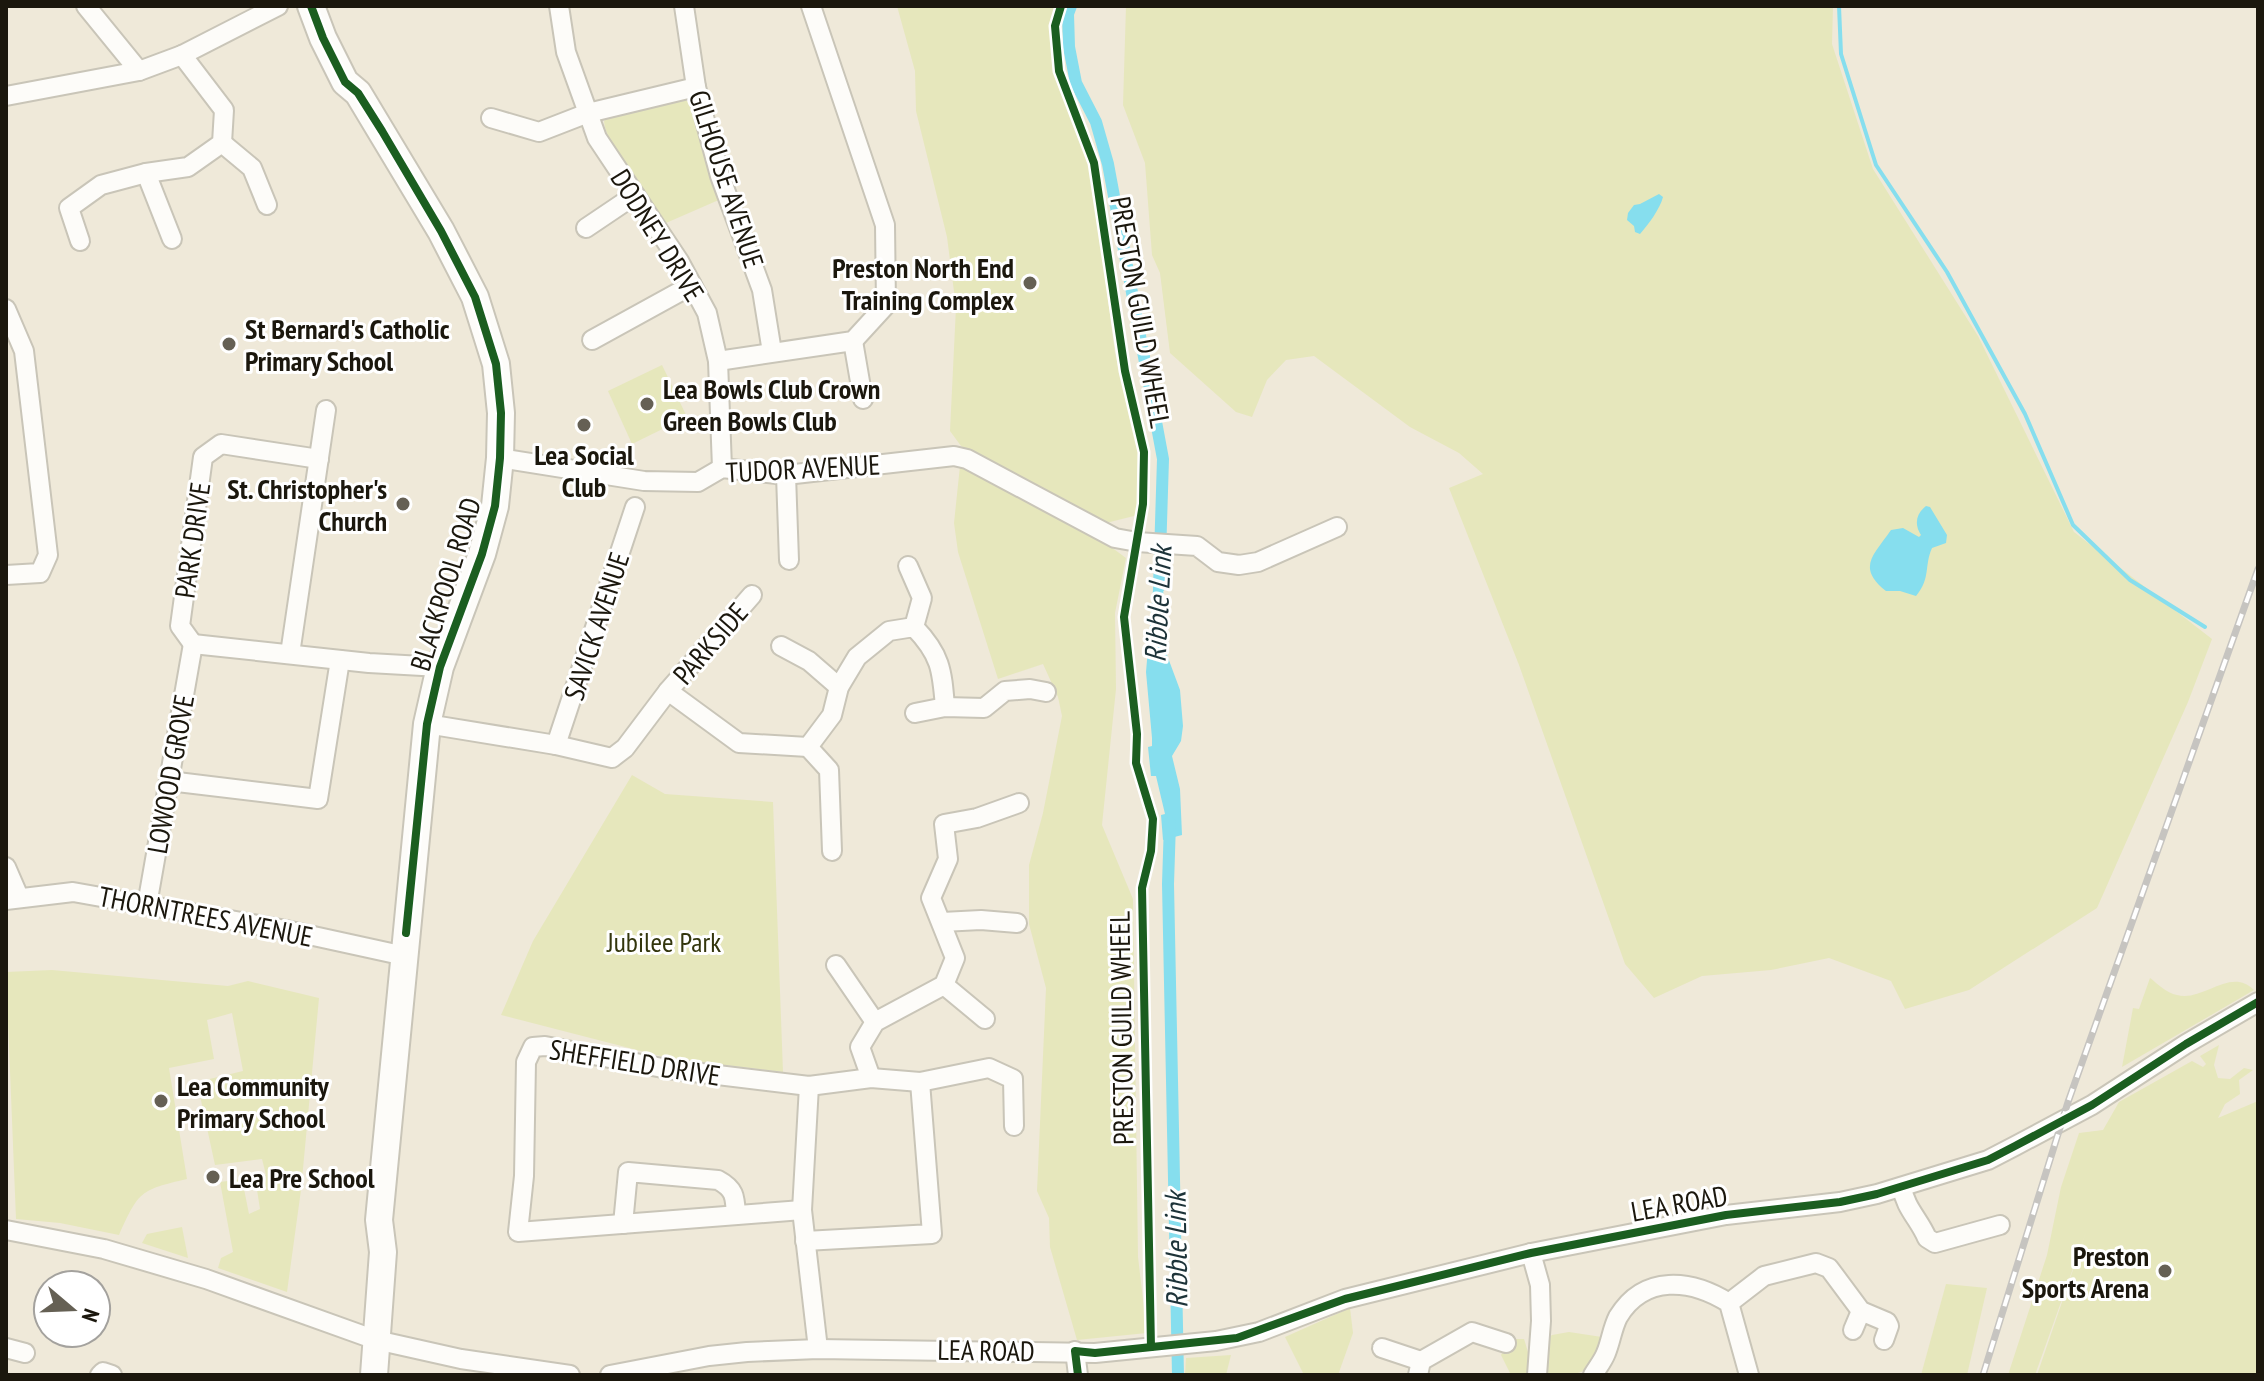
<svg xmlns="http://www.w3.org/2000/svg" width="2264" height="1381" viewBox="0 0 2264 1381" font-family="'PT Sans Narrow',sans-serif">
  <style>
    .green { fill: #e6e7bc }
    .water { fill: #86deee }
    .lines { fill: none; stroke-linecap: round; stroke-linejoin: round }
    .stream { stroke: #86deee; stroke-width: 4 }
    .canal { stroke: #86deee; stroke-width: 12 }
    .minor-casing { stroke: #c9c5b8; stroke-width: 22 }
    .highway-casing { stroke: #c9c5b8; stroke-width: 30 }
    .minor { stroke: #fdfcf9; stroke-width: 18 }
    .highway { stroke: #fdfcf9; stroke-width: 26 }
    .rail-casing { stroke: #c6c4c0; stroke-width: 7 }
    .rail { stroke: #fff; stroke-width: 4; stroke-dasharray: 12; stroke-linecap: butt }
    .cycleway-casing { stroke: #fff; stroke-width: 13 }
    .cycleway { stroke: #1b5e20; stroke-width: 8 }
    .poi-dot { fill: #656054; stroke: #fff; stroke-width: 3 }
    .labels { text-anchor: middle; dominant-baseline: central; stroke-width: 6; stroke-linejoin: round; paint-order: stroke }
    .street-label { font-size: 28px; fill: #1b170d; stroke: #fff }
    .poi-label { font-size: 28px; font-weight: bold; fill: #1b170d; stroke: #fff; text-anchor: start }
    .park-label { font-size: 28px; fill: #33360d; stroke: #fff }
    .water-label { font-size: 30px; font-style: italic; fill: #1d3339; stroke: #fff }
  </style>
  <rect width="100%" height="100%" fill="#efe9d9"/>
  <g class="green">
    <polygon points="897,6 1058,6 1051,28 1056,73 1091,169 1115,353 1140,459 1138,515 1102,524 961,446 950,431 956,307 947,237 916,111 915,71"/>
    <polygon points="1126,6 1833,6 1832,44 1873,169 1978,336 2074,532 2212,639 2188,702 2097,908 1969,990 1905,1009 1891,981 1829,958 1771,970 1702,976 1654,998 1625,964 1519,665 1449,488 1483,474 1459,453 1410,427 1314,356 1286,360 1267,380 1252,417 1236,412 1170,353 1160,273 1152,255 1145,163 1123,105"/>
    <path d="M684,99L691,104L721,199L666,223C651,198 605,146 604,121L613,113Z"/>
    <polygon points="662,365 687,417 632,444 608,391"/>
    <polygon points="960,466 1107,544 1126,558 1115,613 1116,689 1102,825 1133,899 1138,1257 1147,1333 1077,1340 1050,1247 1049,1218 1037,1191 1046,988 1029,924 1029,865 1043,813 1062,716 1058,697 1043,664 998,679 958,552 954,523"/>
    <polygon points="632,775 665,794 773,802 783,1072 668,1058 501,1015 533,941"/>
    <path d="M52,970L228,986L248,981L319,998L301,1190L287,1292L218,1268L221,1258L233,1252L220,1182L242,1179L249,1214L260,1209L255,1177L266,1175L262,1159L215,1165L197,1082L243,1071L232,1013L207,1020L214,1059L169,1068L187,1179C140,1190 139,1191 119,1235L60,1223L16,1219L6,972Z"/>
    <path d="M2150,978C2158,984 2166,993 2177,995C2203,1002 2231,966 2254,990L2122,1067L2133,1008L2139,1009Z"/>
    <polygon points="2219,1045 2214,1065 2218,1078 2230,1079 2244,1068 2253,1070 2239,1080 2240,1094 2225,1104 2218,1118 2258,1101 2258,1375 2037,1375 2086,1232 2035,1375 2008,1375 2047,1255 2061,1187 2079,1133 2103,1130 2119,1102 2192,1061 2203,1067 2206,1064 2200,1056"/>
    <polygon points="182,1227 188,1258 142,1243 147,1234"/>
    <polygon points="1946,1284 1987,1288 1967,1375 1921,1375"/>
    <polygon points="1350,1308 1353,1333 1338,1375 1304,1375 1285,1337"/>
    <path d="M1569,1332L1602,1337C1590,1373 1587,1375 1549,1375L1546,1373L1547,1339L1552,1335Z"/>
    <polygon points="1511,1339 1524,1339 1528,1352 1528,1375 1511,1375 1501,1355"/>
    <polygon points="1231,1355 1226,1375 1185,1375 1186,1358"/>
  </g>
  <g class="water">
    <path d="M1659,194L1663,197C1660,209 1648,225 1640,234L1635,232L1634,226L1627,220L1628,213L1634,205L1640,204Z"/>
    <path d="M1926,506L1930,507L1947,535L1946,543L1932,548C1924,566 1931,578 1916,596L1900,591H1886C1856,567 1874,555 1891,530L1903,528L1919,537L1921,535C1914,524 1916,514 1926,506Z"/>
    <polygon points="1162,571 1167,655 1180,690 1183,726 1181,741 1172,756 1180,789 1182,835 1163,840 1161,815 1165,814 1156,776 1151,776 1148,747 1152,746 1152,738 1146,672 1154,578"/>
  </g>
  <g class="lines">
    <polyline class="stream" points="1839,6 1841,54 1876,165 1947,272 2025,414 2073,525 2130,580 2205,627"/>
    <g class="canal">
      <polyline points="1071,6 1068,14 1069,47 1076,83 1096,122 1108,164 1163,459 1159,587"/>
      <polyline points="1170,823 1168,884 1178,1375"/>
    </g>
    <g class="minor-casing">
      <g id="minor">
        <polyline points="86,6 139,71"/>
        <polyline points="559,6 566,52 597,138 679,261 707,313 718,361 722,468"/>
        <polyline points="684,6 696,87 720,176 762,290 772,352"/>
        <polyline points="6,96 139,71 182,55 278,6"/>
        <polyline points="491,118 539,132 588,113 696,87"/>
        <polyline points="222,143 252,168 267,205"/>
        <polyline points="146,173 172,239"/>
        <polyline points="586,228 635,195"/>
        <polyline points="80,241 69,208 101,185 146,173 188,167 222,143 224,110 182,55"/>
        <polyline points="6,309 24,351 48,555 40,573 6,575"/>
        <polyline points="592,340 692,285"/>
        <polyline points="853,341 863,399"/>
        <polyline points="718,361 853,341 886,305 885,225 811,6"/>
        <polyline points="500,458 644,481 698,482 722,468 786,475 954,456 967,459 1115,538 1137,542 1197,546 1218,562 1239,565 1258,562 1337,527"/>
        <polyline points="786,475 789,560"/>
        <polyline points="908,566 922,598 914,627"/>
        <polyline points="193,644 180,626 203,457 221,444 319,459"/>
        <polyline points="193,644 369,663 440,667"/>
        <polyline points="781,646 809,661 839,687"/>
        <polyline points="290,654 326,410"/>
        <path d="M668,691L739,743L808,747L832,715L839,687L857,657L889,631L914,627C941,655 942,670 945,707"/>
        <polyline points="915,713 945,707 984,708 1005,691 1030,689 1046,692"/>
        <polyline points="427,724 556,745 612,758 625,748 668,691 752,595"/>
        <polyline points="556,745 635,507"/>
        <polyline points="808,747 829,770 832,851"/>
        <polyline points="169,781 318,799 340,660"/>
        <polyline points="6,867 19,897"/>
        <polyline points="6,900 73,892 286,930 405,956"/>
        <polyline points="147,905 193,644"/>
        <polyline points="942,922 981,920 1017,923"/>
        <polyline points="836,965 875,1022"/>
        <polyline points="944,985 985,1019"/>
        <polyline points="871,1078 860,1047 875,1022 944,985 955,958 931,898 948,859 944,824 977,818 1019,803"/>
        <polyline points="809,1086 802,1210 818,1349"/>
        <path d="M1902,1187C1905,1208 1919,1219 1927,1238L1935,1243L2000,1225"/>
        <polyline points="802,1210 518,1232 524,1176 526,1062 533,1047 545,1046 668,1069 809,1086 871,1078 920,1082 989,1068 1013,1079 1014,1126"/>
        <path d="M623,1224L628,1172L718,1180C735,1189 735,1197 736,1215"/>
        <polyline points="6,1230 104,1249 206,1279 376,1340 461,1359 570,1375"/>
        <polyline points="805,1241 932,1234 920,1082"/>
        <polyline points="1531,1253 1540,1285 1541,1321 1537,1375"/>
        <polyline points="1729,1303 1764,1276 1816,1263 1829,1268 1861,1311 1887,1322 1889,1326 1884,1340"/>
        <polyline points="1853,1330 1861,1311"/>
        <polyline points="6,1348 25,1353"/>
        <polyline points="1382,1348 1421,1361"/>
        <polyline points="1075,1351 1078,1375"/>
        <polyline points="100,1375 103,1372 112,1375"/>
        <polyline points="610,1375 709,1356 747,1352 818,1349 1095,1353 1216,1341 1259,1332 1345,1299 1531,1253 1726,1215 1840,1202 1877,1194 1988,1160 2015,1146 2092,1105 2186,1044 2258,1002"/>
        <polyline points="1418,1375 1421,1361 1472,1332 1506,1343"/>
        <path d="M1593,1375C1597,1368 1603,1361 1606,1353C1611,1341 1612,1329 1618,1317C1644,1274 1691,1279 1729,1303L1749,1375"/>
      </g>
    </g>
    <g class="highway-casing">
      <polyline id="highway" points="311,6 323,38 345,82 358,93 441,231 475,297 496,364 501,413 500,458 495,506 482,554 440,667 427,724 379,1220 383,1252 374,1375"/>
    </g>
    <use href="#minor" class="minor"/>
    <use href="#highway" class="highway"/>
    <g class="rail-casing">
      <polyline id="rail" points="1983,1375 2068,1102 2258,569"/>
    </g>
    <use href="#rail" class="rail"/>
    <g class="cycleway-casing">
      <g id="cycleway">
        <polyline points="311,6 323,38 345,82 358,93 382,131 441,231 475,297 496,364 501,413 500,458 495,506 482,554 440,667 427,724 406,933"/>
        <polyline points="1061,6 1055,26 1059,71 1094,163 1125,371 1144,452 1143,504 1124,617 1137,734 1136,763 1153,819 1151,851 1142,888 1151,1347"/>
        <polyline points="1078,1375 1075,1351 1095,1353 1237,1338 1345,1299 1531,1253 1726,1215 1840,1202 1877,1194 1988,1160 2015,1146 2092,1105 2186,1044 2258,1002"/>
      </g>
    </g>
    <use href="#cycleway" class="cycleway"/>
  </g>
  <g class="poi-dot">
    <circle cx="1030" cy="283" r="8"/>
    <circle cx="229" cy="344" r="8"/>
    <circle cx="647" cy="404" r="8"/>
    <circle cx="584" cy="425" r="8"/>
    <circle cx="403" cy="504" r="8"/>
    <circle cx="161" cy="1101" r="8"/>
    <circle cx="213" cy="1177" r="8"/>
    <circle cx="2165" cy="1271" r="8"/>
  </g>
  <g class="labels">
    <g class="street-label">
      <text transform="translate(727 179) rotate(72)">GILHOUSE AVENUE</text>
      <text transform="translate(658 235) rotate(58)">DODNEY DRIVE</text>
      <text transform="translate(1141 312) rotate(80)">PRESTON GUILD WHEEL</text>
      <text transform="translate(803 468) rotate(-3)">TUDOR AVENUE</text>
      <text transform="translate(192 540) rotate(-82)">PARK DRIVE</text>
      <text transform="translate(445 584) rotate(-73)">BLACKPOOL ROAD</text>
      <text transform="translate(596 626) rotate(-72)">SAVICK AVENUE</text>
      <text transform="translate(710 643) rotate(-49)">PARKSIDE</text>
      <text transform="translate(170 774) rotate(-80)">LOWOOD GROVE</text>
      <text transform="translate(206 916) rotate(11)">THORNTREES AVENUE</text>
      <text transform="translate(1121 1028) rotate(-91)">PRESTON GUILD WHEEL</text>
      <text transform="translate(635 1062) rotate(9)">SHEFFIELD DRIVE</text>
      <text transform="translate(1679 1203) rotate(-10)">LEA ROAD</text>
      <text transform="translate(986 1350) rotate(1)">LEA ROAD</text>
    </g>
    <g class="poi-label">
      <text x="1014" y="267" text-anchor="end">Preston North End<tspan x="1014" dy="32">Training Complex</tspan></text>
      <text x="245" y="328">St Bernard's Catholic<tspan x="245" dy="32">Primary School</tspan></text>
      <text x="663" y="388">Lea Bowls Club Crown<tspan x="663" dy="32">Green Bowls Club</tspan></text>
      <text x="584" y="454" text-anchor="middle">Lea Social<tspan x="584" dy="32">Club</tspan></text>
      <text x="387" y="488" text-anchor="end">St. Christopher's<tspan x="387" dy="32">Church</tspan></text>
      <text x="177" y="1085">Lea Community<tspan x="177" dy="32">Primary School</tspan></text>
      <text x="229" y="1177">Lea Pre School</text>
      <text x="2149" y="1255" text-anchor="end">Preston<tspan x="2149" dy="32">Sports Arena</tspan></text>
    </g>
    <g class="park-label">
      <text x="664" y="941">Jubilee Park</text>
    </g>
    <g class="water-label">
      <text transform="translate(1157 604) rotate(-87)">Ribble Link</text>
      <text transform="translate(1175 1250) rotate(-91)">Ribble Link</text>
    </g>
  </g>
  <rect width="2264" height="1381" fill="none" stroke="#1b170d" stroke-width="16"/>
  <g transform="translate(72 1309) rotate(109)"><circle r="38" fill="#ffffff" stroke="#a4a29e" stroke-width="2"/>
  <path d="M0-6L14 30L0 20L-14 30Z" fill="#656054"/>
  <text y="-12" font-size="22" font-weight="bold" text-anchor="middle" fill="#1b170d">N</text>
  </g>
</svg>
